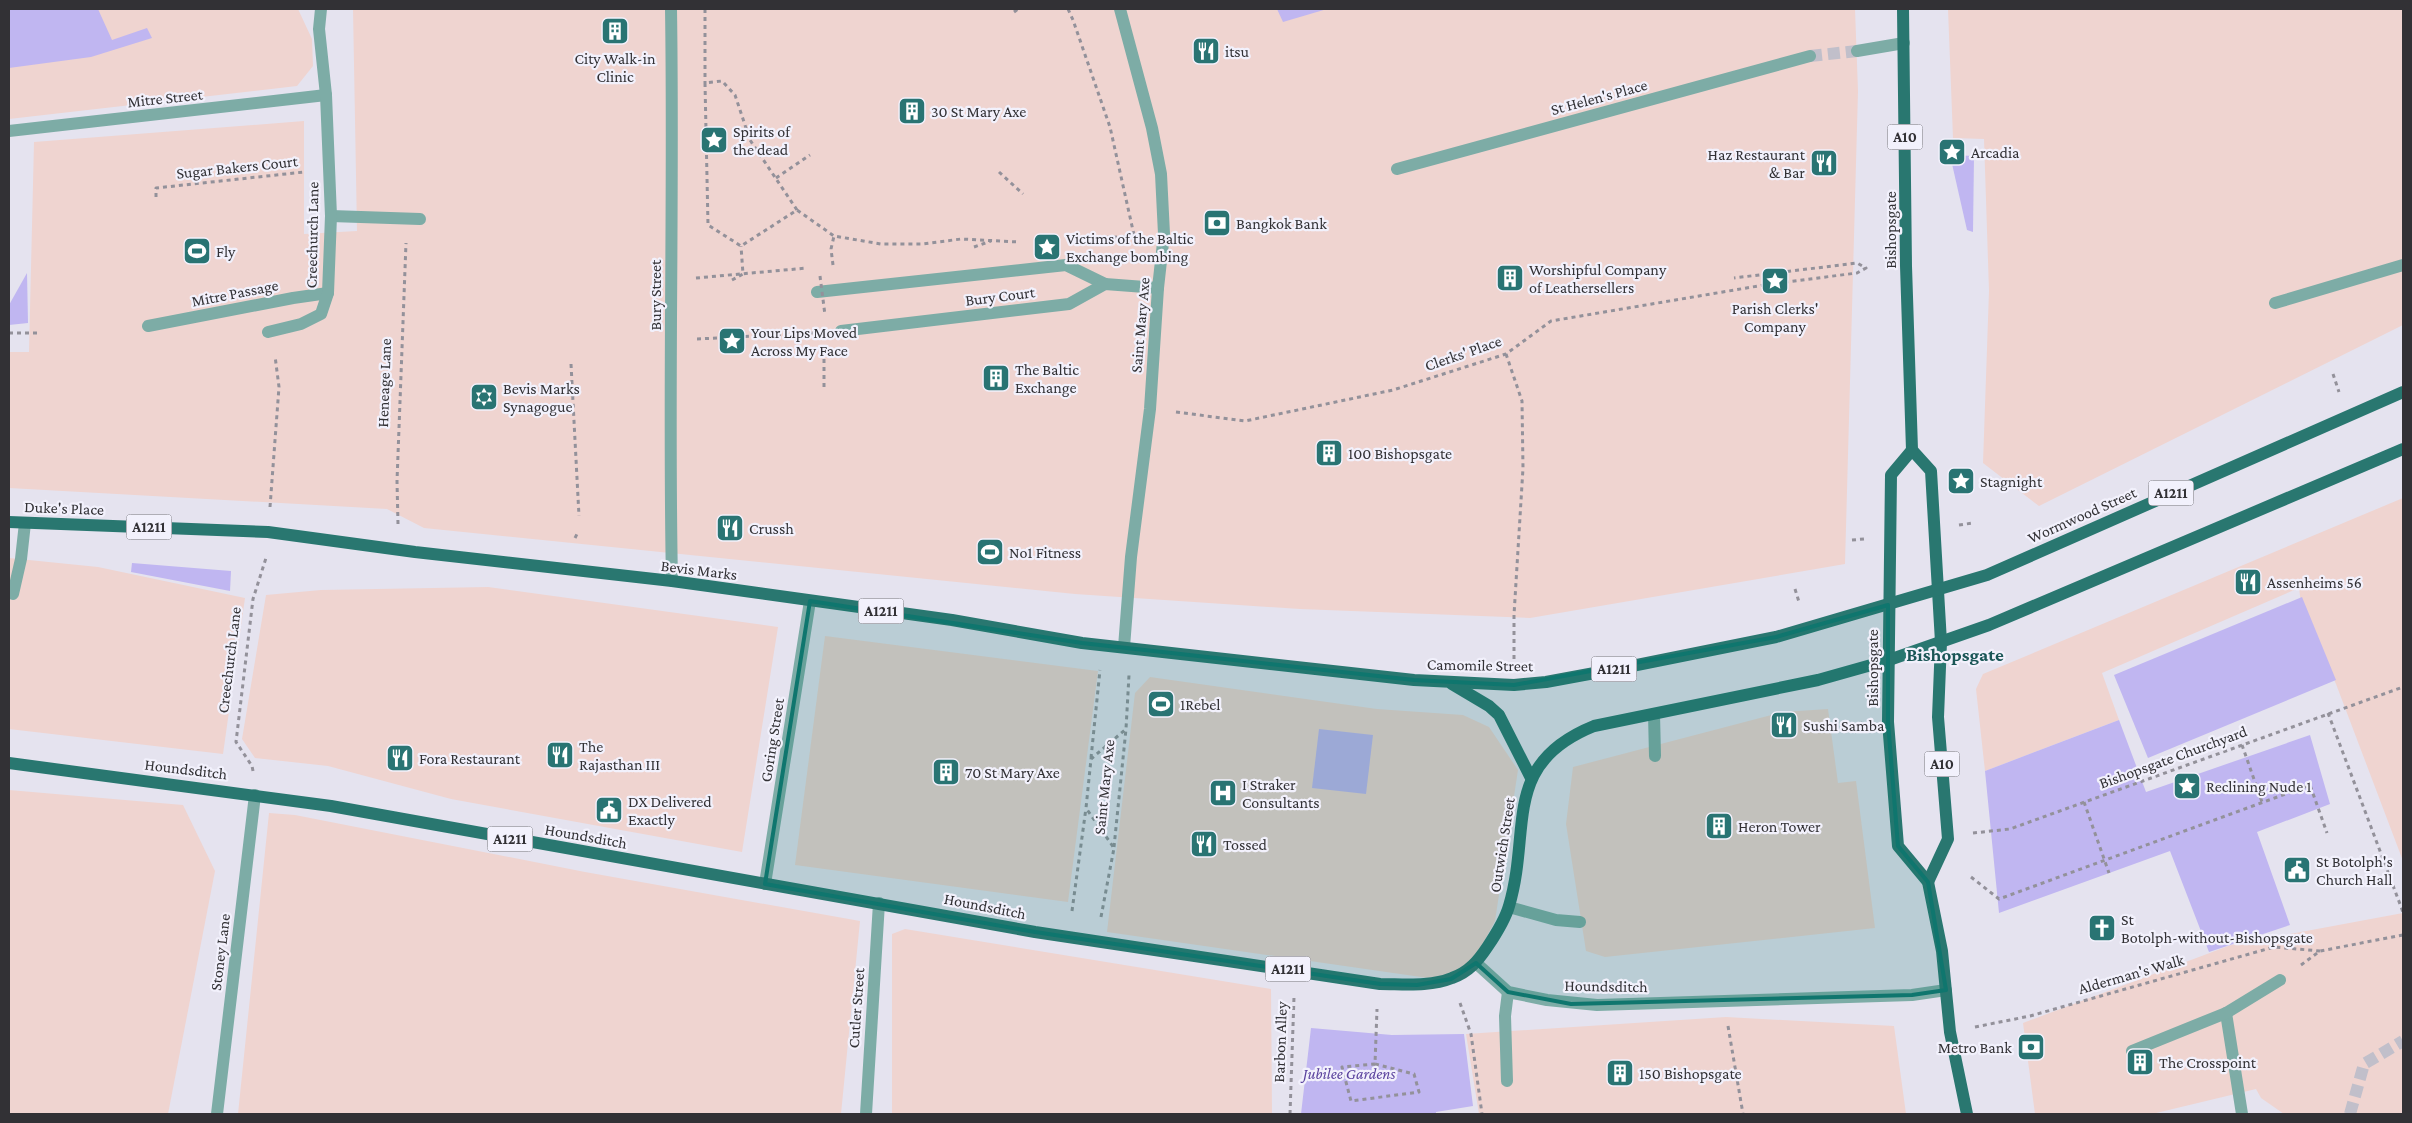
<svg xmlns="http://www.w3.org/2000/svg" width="2412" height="1123" viewBox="0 0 2412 1123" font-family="'Crimson Pro',serif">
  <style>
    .commercial { fill: #efd4d0 }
    .green { fill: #c0b6f1 }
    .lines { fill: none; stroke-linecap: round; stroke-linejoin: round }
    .minor-tunnel { stroke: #c1bfca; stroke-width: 12; stroke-dasharray: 12 6; stroke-linecap: butt }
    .path { stroke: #93919a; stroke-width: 3; stroke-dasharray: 4 4; stroke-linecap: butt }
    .service { stroke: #7daca6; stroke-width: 12 }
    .pedestrian { stroke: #7daca6; stroke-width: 12 }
    .minor { stroke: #7daca6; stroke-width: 12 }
    .primary { stroke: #297770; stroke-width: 12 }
    .path-bridge { stroke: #93919a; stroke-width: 3; stroke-dasharray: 4 4; stroke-linecap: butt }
    .marked { fill: #0f766e; fill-opacity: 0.2; stroke: #0f766e; stroke-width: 4; stroke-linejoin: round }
    .labels { text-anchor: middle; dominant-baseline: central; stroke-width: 4.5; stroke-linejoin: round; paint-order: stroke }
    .shield { fill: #f2f1fc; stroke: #6c6b71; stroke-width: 1 }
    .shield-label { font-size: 15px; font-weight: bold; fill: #323135 }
    .poi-label { font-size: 16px; fill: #323135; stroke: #f2f1fc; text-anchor: start }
    .street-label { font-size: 16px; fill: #323135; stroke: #f2f1fc }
    .park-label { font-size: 16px; font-style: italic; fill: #5b439e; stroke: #f2f1fc }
    .quarter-label { font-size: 19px; font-weight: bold; fill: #1a5656; stroke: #f2f1fc }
  </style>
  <rect width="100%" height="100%" fill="#e5e3ef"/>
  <g class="commercial">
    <polygon points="9,9 298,9 312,39 313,66 297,86 9,119"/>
    <polygon points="353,9 1855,9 1858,91 1845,564 1530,618 1300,609 1075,594 424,528 387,509 9,488 9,352 29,352 34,142 304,121 304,234 357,231"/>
    <polygon points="1948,9 2403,9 2403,325 2039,506 1983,463 1989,291 1984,139 1953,138"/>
    <polygon points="2403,498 2403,861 2336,684 2301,603 2299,588 2102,673 2119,720 1985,771 1976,689 1983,674"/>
    <polygon points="9,558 98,567 245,598 223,754 9,729"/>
    <polygon points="488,587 778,627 742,852 451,799 328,766 255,758 242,739 266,595 321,590"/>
    <polygon points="825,636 1098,671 1068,902 795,865"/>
    <polygon points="1150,677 1377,709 1463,715 1489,727 1518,770 1495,921 1474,960 1450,975 1428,978 1107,932 1135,693"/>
    <polygon points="1828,709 1838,783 1856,781 1875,928 1605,957 1586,951 1566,824 1573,767 1783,712"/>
    <polygon points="9,790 183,805 215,871 168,1114 9,1114"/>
    <polygon points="269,813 295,815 585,872 860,921 841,1114 238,1114"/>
    <polygon points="2403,913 2403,1114 2284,1114 2261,1098 2256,1089 2152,1114 2035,1114 2023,1023 2231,945"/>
    <polygon points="905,929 1271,989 1272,1114 892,1114 892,934"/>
    <polygon points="1726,1017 1894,1026 1906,1114 1479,1114 1466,1034"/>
  </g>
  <g class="green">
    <polygon points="9,9 98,9 112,40 147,28 152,38 91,57 9,68"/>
    <polygon points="1277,9 1327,9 1283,22"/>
    <polygon points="1950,155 1974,156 1973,232 1967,230"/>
    <polygon points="27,273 28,323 9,325 9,305"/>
    <polygon points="132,563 231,571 230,591 131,572"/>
    <polygon points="2302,597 2336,680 2148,758 2114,675"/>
    <polygon points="2119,720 2146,792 2310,735 2330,804 2257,832 2290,925 2209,952 2170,851 1999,913 1985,771"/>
    <polygon points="1319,729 1373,735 1366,794 1312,788"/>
    <polygon points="1311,1028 1392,1035 1464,1034 1473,1106 1436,1112 1436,1114 1301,1114"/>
  </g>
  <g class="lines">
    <g class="minor-tunnel">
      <polyline points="1810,56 1857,51"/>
      <polyline points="2350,1114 2364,1064 2403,1041"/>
    </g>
    <g class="path">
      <polyline points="705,9 705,83"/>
      <polyline points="1068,9 1073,20 1110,127 1134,235"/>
      <polyline points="1014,12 1018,9"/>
      <polyline points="999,172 1023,194"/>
      <polyline points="776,178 810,155"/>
      <polyline points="156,197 156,188 304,172"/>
      <polyline points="797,210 750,140 735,95 722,81 705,83 708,225 741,246 797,210 834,236 881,244 922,244 961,239 1019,242"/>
      <polyline points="1073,239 1139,236"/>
      <polyline points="974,247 991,241"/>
      <polyline points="833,265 831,249 834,236"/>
      <polyline points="696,278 807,268"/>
      <polyline points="732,280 743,274 741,246"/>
      <polyline points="9,333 39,333"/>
      <polyline points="697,339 815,333"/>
      <polyline points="824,351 824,390"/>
      <polyline points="1506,354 1522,401 1523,468 1514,615 1514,661"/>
      <polyline points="571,364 579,516"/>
      <polyline points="2333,374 2339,392"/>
      <polyline points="1176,412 1245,421 1393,390 1506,354 1551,321 1770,284 1857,273 1866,268 1857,263 1734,278"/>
      <polyline points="270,507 279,387 275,356"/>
      <polyline points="398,524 397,481 406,243"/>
      <polyline points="1959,525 1973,523"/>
      <polyline points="575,538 578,532"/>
      <polyline points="1852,540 1864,539"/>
      <polyline points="1795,589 1799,602"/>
      <polyline points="2328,713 2403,912"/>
      <polyline points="1853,725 1862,723"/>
      <polyline points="2242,745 2262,802"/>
      <polyline points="1091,758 1100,670"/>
      <polyline points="253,771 252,766 236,742 253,599 266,558"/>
      <polyline points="2084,802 2109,873"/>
      <polyline points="1973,833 2010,829 2403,687"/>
      <polyline points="1114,847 1126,729"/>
      <polyline points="1971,877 1999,899 2310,785 2327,833"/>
      <polyline points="1072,911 1086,808"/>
      <polyline points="1101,917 1114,848 1086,808 1091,759 1126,729 1129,675"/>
      <polyline points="2301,965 2320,951 2403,935"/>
      <polyline points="1460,1003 1471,1034 1482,1114"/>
      <polyline points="1728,1026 1743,1114"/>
      <polyline points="1975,1027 2030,1016 2274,947 2320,951"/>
      <polyline points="1375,1064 1414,1074 1419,1092 1351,1101 1342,1067 1375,1064 1377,1009"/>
      <polyline points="1290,1114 1294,997"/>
    </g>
    <g class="service">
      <polyline points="331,216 420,219"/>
      <polyline points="817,292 1066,265 1105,284"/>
      <polyline points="2275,303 2403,265"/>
      <polyline points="841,331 1069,304 1105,284 1158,288"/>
      <polyline points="13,594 21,559 25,523"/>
      <polyline points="1654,714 1655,756"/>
      <polyline points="1509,907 1556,920 1580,922"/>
      <polyline points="2226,1013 2242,1114"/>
      <polyline points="2132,1051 2226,1013 2280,980"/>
      <polyline points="1507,1081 1505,1016 1508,992"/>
    </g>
    <polyline class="pedestrian" points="148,326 293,298 328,293"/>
    <g class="minor">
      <path d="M671,9C674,200 668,391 672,581"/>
      <polyline points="1120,9 1152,128 1161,174 1164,234 1158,288 1150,409 1131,557 1124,647"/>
      <polyline points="1857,51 1904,43"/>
      <polyline points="9,131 326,95"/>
      <polyline points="1397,169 1810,56"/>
      <polyline points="268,332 301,324 321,314 328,293 331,216 326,95 319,29 321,9"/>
      <polyline points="765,884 810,601"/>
      <polyline points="1476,963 1508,992 1547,1000 1597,1005 1912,995 1946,990"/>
      <polyline points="217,1114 255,795"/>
      <polyline points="866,1114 879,903"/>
    </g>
    <g class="primary">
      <polyline points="1903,9 1906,266 1912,450 1931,471 1941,642 1938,717 1948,839 1928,882"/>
      <polyline points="1912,450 1891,475 1888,722 1898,846 1928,882 1942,951 1950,1032 1967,1114"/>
      <polyline points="9,522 268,532 415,552 672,581 952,620 1082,643 1414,680 1514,685 1546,682 1627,667 1776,637 1987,575 2403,392"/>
      <polyline points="1452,684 1489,706 1499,715 1531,778"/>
      <path d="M9,763L331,806L1035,932L1380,984C1404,984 1430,987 1452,978C1469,972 1478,961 1488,946C1496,934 1505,920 1509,906C1532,829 1500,764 1594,726L1818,680L1889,660L1989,625L2403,449"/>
    </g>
    <polyline class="path-bridge" points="820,276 825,315"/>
  </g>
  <path class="marked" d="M810,601L1082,643L1414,680L1514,685L1776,637L1888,605V722L1898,846L1928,882L1946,990L1912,995L1571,1004L1508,992L1476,963L1451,979L1417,985L1380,984L1035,932L765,884Z"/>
  <defs>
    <g id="building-square" transform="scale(1.4375)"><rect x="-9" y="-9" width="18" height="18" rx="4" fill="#297473" stroke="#f2f1fc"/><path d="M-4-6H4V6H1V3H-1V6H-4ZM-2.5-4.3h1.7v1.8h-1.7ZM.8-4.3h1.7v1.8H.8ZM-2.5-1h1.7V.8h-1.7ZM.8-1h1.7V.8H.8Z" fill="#fff"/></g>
    <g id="restaurant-square" transform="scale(1.4375)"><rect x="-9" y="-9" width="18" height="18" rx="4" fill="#297473" stroke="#f2f1fc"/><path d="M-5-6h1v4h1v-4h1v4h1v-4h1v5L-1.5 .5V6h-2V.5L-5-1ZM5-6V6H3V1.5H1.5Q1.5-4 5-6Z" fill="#fff"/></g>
    <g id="sight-square" transform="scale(1.4375)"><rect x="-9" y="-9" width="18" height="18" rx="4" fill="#297473" stroke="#f2f1fc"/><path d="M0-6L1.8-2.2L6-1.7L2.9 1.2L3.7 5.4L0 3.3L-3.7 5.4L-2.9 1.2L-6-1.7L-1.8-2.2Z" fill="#fff"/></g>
    <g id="bank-square" transform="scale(1.4375)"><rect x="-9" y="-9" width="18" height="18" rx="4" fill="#297473" stroke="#f2f1fc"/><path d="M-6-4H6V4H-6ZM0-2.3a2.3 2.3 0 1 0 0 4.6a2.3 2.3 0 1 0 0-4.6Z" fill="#fff"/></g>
    <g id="stadium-square" transform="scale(1.4375)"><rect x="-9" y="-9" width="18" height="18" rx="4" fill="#297473" stroke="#f2f1fc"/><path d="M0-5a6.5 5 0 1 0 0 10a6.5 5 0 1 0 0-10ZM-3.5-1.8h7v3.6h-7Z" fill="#fff"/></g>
    <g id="synagogue-square" transform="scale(1.4375)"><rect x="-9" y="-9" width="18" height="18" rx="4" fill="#297473" stroke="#f2f1fc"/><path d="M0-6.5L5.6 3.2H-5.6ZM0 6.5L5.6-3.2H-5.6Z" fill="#fff"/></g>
    <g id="hospital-square" transform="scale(1.4375)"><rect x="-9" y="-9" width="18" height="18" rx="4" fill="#297473" stroke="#f2f1fc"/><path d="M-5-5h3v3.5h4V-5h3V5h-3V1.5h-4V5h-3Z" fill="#fff"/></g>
    <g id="civic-square" transform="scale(1.4375)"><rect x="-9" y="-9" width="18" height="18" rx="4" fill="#297473" stroke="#f2f1fc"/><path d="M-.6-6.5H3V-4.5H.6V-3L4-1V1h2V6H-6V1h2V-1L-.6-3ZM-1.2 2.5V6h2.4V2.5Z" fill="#fff"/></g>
    <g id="church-square" transform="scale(1.4375)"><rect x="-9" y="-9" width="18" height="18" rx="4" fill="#297473" stroke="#f2f1fc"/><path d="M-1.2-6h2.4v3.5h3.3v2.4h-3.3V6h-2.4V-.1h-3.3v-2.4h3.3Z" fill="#fff"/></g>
  </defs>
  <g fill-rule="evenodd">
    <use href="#building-square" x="615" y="31"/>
    <use href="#restaurant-square" x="1206" y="51"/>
    <use href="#building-square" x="912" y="111"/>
    <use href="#sight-square" x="714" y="140"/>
    <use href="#sight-square" x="1952" y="152"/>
    <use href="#restaurant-square" x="1824" y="163"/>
    <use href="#bank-square" x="1217" y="223"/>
    <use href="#sight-square" x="1047" y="247"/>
    <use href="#stadium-square" x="197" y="251"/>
    <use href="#building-square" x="1510" y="278"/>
    <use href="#sight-square" x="1775" y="281"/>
    <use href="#sight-square" x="732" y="341"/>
    <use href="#building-square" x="996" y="378"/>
    <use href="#synagogue-square" x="484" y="397"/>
    <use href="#building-square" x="1329" y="453"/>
    <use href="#sight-square" x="1961" y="481"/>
    <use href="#restaurant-square" x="730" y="528"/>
    <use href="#stadium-square" x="990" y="552"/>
    <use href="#restaurant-square" x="2248" y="582"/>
    <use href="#stadium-square" x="1161" y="704"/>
    <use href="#restaurant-square" x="1784" y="725"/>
    <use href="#restaurant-square" x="560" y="755"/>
    <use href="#restaurant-square" x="400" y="758"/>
    <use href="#building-square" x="946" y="772"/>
    <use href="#sight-square" x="2187" y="786"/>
    <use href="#hospital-square" x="1223" y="793"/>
    <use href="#civic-square" x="609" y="810"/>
    <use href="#building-square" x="1719" y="826"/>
    <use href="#restaurant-square" x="1204" y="844"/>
    <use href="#civic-square" x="2297" y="870"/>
    <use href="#church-square" x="2102" y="928"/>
    <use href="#bank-square" x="2031" y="1047"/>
    <use href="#building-square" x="2140" y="1062"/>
    <use href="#building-square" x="1620" y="1073"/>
  </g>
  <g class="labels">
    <g class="shield">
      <rect x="1887.5" y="124.5" width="35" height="25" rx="4"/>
      <rect x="2148.5" y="480.5" width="45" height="25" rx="4"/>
      <rect x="126.5" y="514.5" width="45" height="25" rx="4"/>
      <rect x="858.5" y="598.5" width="45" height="25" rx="4"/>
      <rect x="1591.5" y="656.5" width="45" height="25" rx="4"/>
      <rect x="1924.5" y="751.5" width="35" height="25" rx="4"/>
      <rect x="487.5" y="826.5" width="45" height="25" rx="4"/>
      <rect x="1265.5" y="956.5" width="45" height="25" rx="4"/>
    </g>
    <g class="shield-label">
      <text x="1905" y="137">A10</text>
      <text x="2171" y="493">A1211</text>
      <text x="149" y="527">A1211</text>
      <text x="881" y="611">A1211</text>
      <text x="1614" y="669">A1211</text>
      <text x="1942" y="764">A10</text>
      <text x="510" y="839">A1211</text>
      <text x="1288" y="969">A1211</text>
    </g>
    <g class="poi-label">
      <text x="1225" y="51">itsu</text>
      <text x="615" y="58" text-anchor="middle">City Walk-in<tspan x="615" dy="18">Clinic</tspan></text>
      <text x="931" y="111">30 St Mary Axe</text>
      <text x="733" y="131">Spirits of<tspan x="733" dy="18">the dead</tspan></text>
      <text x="1971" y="152">Arcadia</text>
      <text x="1805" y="154" text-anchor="end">Haz Restaurant<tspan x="1805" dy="18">&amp; Bar</tspan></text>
      <text x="1236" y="223">Bangkok Bank</text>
      <text x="1066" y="238">Victims of the Baltic<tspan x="1066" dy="18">Exchange bombing</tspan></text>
      <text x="216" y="251">Fly</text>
      <text x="1529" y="269">Worshipful Company<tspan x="1529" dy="18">of Leathersellers</tspan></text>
      <text x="1775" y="308" text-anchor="middle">Parish Clerks'<tspan x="1775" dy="18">Company</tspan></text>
      <text x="751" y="332">Your Lips Moved<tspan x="751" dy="18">Across My Face</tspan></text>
      <text x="1015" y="369">The Baltic<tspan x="1015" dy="18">Exchange</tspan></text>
      <text x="503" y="388">Bevis Marks<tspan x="503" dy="18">Synagogue</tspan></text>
      <text x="1348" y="453">100 Bishopsgate</text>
      <text x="1980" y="481">Stagnight</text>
      <text x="749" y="528">Crussh</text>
      <text x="1009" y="552">No1 Fitness</text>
      <text x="2267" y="582">Assenheims 56</text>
      <text x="1180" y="704">1Rebel</text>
      <text x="1803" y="725">Sushi Samba</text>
      <text x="579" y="746">The<tspan x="579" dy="18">Rajasthan III</tspan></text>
      <text x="419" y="758">Fora Restaurant</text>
      <text x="965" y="772">70 St Mary Axe</text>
      <text x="1242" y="784">I Straker<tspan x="1242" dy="18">Consultants</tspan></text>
      <text x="2206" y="786">Reclining Nude 1</text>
      <text x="628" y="801">DX Delivered<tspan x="628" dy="18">Exactly</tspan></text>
      <text x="1738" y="826">Heron Tower</text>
      <text x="1223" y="844">Tossed</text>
      <text x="2316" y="861">St Botolph's<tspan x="2316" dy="18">Church Hall</tspan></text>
      <text x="2121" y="919">St<tspan x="2121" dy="18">Botolph-without-Bishopsgate</tspan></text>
      <text x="2012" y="1047" text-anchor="end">Metro Bank</text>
      <text x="2159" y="1062">The Crosspoint</text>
      <text x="1639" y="1073">150 Bishopsgate</text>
    </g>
    <g class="street-label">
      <text transform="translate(1599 97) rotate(-15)">St Helen's Place</text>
      <text transform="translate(165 98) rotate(-6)">Mitre Street</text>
      <text transform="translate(237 167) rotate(-6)">Sugar Bakers Court</text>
      <text transform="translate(1890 230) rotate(-90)">Bishopsgate</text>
      <text transform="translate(312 235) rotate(-89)">Creechurch Lane</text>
      <text transform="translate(235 293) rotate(-11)">Mitre Passage</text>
      <text transform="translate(655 295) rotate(-90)">Bury Street</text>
      <text transform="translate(1000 296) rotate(-7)">Bury Court</text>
      <text transform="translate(1140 325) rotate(-85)">Saint Mary Axe</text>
      <text transform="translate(1463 353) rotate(-19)">Clerks' Place</text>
      <text transform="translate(384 383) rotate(-88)">Heneage Lane</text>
      <text transform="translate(64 508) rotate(2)">Duke's Place</text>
      <text transform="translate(2082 515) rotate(-24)">Wormwood Street</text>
      <text transform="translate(699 570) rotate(7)">Bevis Marks</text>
      <text transform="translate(229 660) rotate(-83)">Creechurch Lane</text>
      <text transform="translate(1480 665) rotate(1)">Camomile Street</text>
      <text transform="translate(1872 668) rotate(-90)">Bishopsgate</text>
      <text transform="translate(772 740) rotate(-81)">Goring Street</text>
      <text transform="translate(2173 757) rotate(-20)">Bishopsgate Churchyard</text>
      <text transform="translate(186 769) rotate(7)">Houndsditch</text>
      <text transform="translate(1104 787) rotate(-84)">Saint Mary Axe</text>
      <text transform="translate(586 836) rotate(10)">Houndsditch</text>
      <text transform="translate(1502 845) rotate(-81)">Outwich Street</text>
      <text transform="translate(985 906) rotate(11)">Houndsditch</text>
      <text transform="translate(220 952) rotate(-83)">Stoney Lane</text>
      <text transform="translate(2131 974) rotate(-16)">Alderman's Walk</text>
      <text transform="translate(1606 986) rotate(1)">Houndsditch</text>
      <text transform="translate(856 1008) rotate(-86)">Cutler Street</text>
      <text transform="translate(1280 1042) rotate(-88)">Barbon Alley</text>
    </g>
    <g class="park-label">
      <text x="1349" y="1073">Jubilee Gardens</text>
    </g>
    <g class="quarter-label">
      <text x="1955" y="654">Bishopsgate</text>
    </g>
  </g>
  <rect width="2412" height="1123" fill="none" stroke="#323135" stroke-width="20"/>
</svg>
